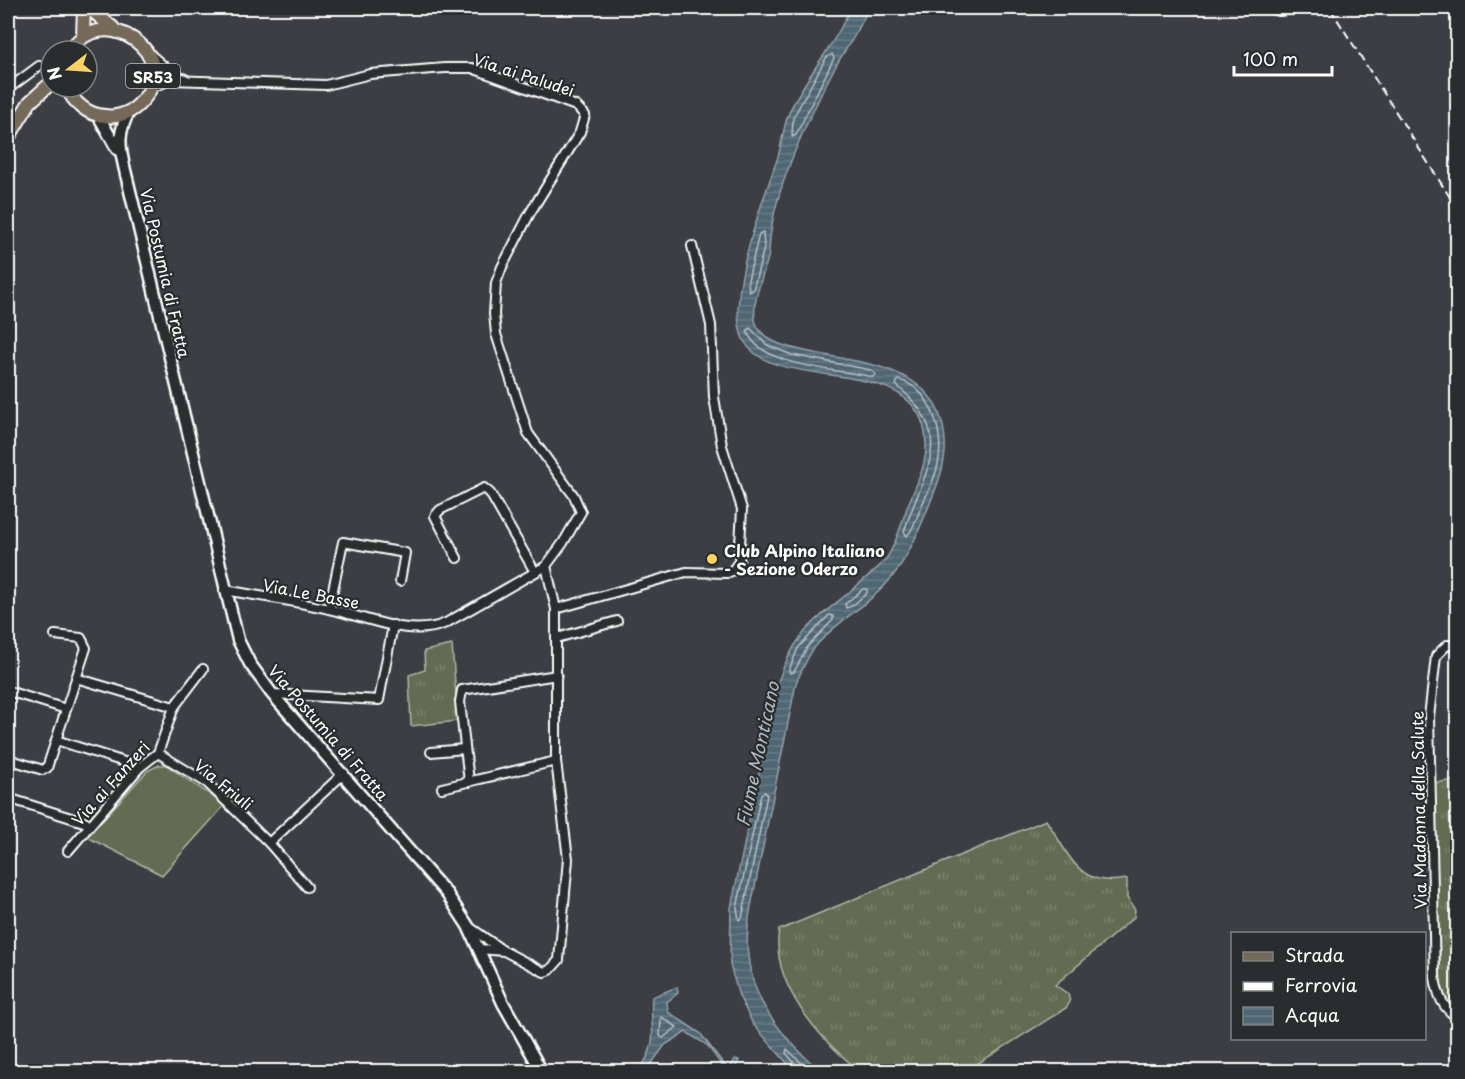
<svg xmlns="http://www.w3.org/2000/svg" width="1465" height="1079" viewBox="0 0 1465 1079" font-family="'Playpen Sans',sans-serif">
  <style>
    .grass { fill: url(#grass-tufts); stroke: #b2b6a8; stroke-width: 1.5 }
    .pitch { fill: #646c52; stroke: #b2b6a8; stroke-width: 1.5 }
    .water { fill: url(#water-rules); stroke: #95a3ab; stroke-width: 1.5 }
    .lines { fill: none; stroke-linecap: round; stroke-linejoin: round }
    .shore { stroke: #b9c2c7; stroke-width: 1.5 }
    .minor-casing { stroke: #fff; stroke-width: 12 }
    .secondary-casing { stroke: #fff; stroke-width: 15 }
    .primary-casing { stroke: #fff; stroke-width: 16 }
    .minor { stroke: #2a2d2e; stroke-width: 8 }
    .secondary { stroke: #2a2d2e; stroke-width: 10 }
    .primary { stroke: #746a5a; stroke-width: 12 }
    .rail { stroke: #fff; stroke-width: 2; stroke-dasharray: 9 4.5; stroke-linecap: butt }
    .poi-dot { fill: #ffd166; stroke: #2a2d2e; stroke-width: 2 }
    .labels { text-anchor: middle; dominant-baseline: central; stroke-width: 4.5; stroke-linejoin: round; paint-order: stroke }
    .shield { fill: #2a2d2e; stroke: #bfc0c0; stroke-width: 1.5 }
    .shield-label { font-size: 15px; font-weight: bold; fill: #fff }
    .street-label { font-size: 16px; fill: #fff; stroke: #2a2d2e }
    .poi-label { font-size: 16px; font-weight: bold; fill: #fff; stroke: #2a2d2e; text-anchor: start }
    .water-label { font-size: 18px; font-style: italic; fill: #b0bac0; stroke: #2a2d2e }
  </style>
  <defs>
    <pattern id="grass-tufts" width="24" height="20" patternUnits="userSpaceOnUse" patternTransform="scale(1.5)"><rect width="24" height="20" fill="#646c52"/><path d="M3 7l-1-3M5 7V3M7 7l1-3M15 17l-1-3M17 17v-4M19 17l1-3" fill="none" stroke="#7b826c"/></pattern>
    <pattern id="water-rules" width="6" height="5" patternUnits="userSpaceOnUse" patternTransform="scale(1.5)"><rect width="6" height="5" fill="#4f6673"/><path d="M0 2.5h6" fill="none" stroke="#697d88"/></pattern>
  </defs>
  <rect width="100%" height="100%" fill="#3c3e44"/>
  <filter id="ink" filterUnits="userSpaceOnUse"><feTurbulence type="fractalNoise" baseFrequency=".0167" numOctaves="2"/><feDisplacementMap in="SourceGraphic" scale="12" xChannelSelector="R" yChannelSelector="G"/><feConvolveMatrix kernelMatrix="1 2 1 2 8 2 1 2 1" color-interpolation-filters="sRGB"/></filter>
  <g filter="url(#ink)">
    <g class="grass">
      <polygon points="452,645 458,721 411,726 409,675 425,670 424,651"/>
      <polygon points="1457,780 1457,1009 1444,998 1441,987 1433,783"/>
      <path d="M1046,820C1071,856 1077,888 1127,879V898L1135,910L1134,917L1055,985L1068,994L1070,1002L1066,1008L966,1071H860C820,1040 770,984 779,930Z"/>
    </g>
    <polygon class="pitch" points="159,765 166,765 225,805 162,875 87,837 147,771"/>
    <g class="water">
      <path d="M850,8H868C861,30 844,50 833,71C822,91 813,112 803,132C790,162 775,199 771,231C769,241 770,249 768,258C763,277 752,300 755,320C765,371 911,339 939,413C949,440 946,462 936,488C924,518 912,552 892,577C870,605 837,620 815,647C807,657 801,672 796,683L750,911C737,983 770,1026 820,1071H794L753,1024L739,996L730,965L731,908L778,682C796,628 819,619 860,583C868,576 879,568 886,559C898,542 902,519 910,500C917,484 927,462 926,444C924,348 774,396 744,341C723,301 764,198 778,157C782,143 783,127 789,113C805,76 836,45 850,8Z"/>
      <path d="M677,987L678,993L667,1002L668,1012L700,1033L729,1071L735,1059L739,1060L735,1071H726L707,1045L686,1032L665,1045L646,1071H639C661,1039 649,1031 652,997Z"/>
    </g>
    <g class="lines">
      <g class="shore">
        <polygon points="832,54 834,58 796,135 792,137 793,118 826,58"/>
        <polygon points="763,232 764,248 753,290 749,292 748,280 759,234"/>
        <path d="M750,328L767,345L792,355L871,370L876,375L873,377C840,369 760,368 747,331Z"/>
        <path d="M898,380C931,387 945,434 938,464C935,479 927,494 921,507C917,517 914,529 907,536L904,532C923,471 959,436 896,385Z"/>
        <polygon points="863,589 867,589 867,593 852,606 846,608 845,604"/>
        <polygon points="829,615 833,616 833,620 808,646 794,672 790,673 789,670 798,648"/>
        <polygon points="765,792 767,795 742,918 739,920 737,908 761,794"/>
        <polygon points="661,1017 677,1027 663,1038 660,1036"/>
        <polyline points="798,1072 797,1066 786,1053 787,1049 811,1072"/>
      </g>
      <g class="minor-casing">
        <g id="minor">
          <polyline points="1268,8 1279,11 1302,8"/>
          <polyline points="151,55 174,75 185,79"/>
          <path d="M151,88L170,80L326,85L370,74L445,68H472L576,106L585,115L580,132L530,213L502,267L496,283L494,314L496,334L528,433L574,496L581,512L563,543L546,566L446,623C410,639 364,616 329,609C294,601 259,596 224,590"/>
          <polyline points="8,89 39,66"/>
          <polyline points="457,558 435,516 440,510 484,488 490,493 535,572"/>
          <polyline points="329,609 343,542 405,553 400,581"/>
          <polyline points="556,609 686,572 727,573 732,571 739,562 742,509 722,446 714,397 711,325 692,246"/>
          <polyline points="557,638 617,621"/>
          <path d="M1458,646L1447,645L1436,656L1429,717L1435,978C1438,995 1442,1009 1458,1017"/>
          <polyline points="76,678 174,707"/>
          <polyline points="8,691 66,709"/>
          <polyline points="272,694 379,700 393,625"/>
          <polyline points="56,740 140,767"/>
          <polyline points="431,752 464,749"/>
          <polyline points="158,753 207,783 269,843 344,773"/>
          <polyline points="8,759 43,770 47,768 86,648 81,638 55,635"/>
          <polyline points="469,782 460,702 462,690 557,675"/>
          <polyline points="442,788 556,761"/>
          <polyline points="8,798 90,824"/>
          <polyline points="269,843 307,887"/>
          <polyline points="68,851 140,767 158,753 174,707 203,669"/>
          <polyline points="468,926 502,950"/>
          <polyline points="479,949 504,951 544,972 550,970 559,960 568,859 556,761 556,609 546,566"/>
        </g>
      </g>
      <g class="secondary-casing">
        <g id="secondary">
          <path d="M129,112C118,132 119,144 124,166L238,640L250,664L272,694L447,894L468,926L503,1003L542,1072"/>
          <polyline points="98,115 117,149"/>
        </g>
      </g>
      <g class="primary-casing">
        <g id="primary">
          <polyline points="89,8 113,28"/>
          <polyline points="83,36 84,8"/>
          <path d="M67,87C73,103 88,115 105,116C119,118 133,112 142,101C184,54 101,0 70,51"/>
          <polyline points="8,138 30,102 51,83"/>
        </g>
      </g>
      <use href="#minor" class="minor"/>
      <use href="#secondary" class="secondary"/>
      <use href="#primary" class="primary"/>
      <polyline class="rail" points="1330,8 1458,210"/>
    </g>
  </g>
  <circle class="poi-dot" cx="712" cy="559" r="6"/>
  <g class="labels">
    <rect class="shield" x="126" y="64" width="54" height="24" rx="4.5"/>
    <g class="shield-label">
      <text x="153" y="76">SR53</text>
    </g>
    <g class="street-label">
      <text transform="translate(524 74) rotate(18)">Via ai Paludei</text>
      <text transform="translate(166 273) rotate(77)">Via Postumia di Fratta</text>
      <text transform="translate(311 593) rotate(11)">Via Le Basse</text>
      <text transform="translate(329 732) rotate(49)">Via Postumia di Fratta</text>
      <text transform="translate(110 783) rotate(-48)">Via ai Fanzeri</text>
      <text transform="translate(224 784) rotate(39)">Via Friuli</text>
      <text transform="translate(1418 810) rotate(-91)">Via Madonna della Salute</text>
    </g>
    <g class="poi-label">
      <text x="724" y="550">Club Alpino Italiano<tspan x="724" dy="18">- Sezione Oderzo</tspan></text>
    </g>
    <g class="water-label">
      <text transform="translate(757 754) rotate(-78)">Fiume Monticano</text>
    </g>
  </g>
  <rect width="1465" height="1079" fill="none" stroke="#2a2d2e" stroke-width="30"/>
  <rect x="15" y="15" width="1435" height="1049" fill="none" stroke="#fff" stroke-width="2" filter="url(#ink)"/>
  <rect x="1231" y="932" width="195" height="108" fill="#2a2d2e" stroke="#7f8182" stroke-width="1.5"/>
  <rect x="1243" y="952" width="30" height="9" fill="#746a5a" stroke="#7f8182" stroke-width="1.5"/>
  <text x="1285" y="962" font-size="18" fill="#ffffff">Strada</text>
  <rect x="1243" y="982" width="30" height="9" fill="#ffffff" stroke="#7f8182" stroke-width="1.5"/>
  <text x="1285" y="992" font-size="18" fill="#ffffff">Ferrovia</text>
  <rect x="1243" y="1007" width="30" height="18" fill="url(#water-rules)" stroke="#7f8182" stroke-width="1.5"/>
  <text x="1285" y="1022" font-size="18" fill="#ffffff">Acqua</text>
  <g transform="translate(69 69) rotate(253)"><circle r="28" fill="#2a2d2e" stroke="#7f8182" stroke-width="1.5"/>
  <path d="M0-4.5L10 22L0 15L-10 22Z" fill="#ffd166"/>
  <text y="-9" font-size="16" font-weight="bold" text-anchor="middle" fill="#ffffff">N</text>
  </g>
  <path d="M1234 66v9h98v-9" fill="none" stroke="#ffffff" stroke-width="3"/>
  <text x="1243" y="66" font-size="18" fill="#ffffff" stroke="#2a2d2e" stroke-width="4.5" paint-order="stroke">100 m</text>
</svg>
